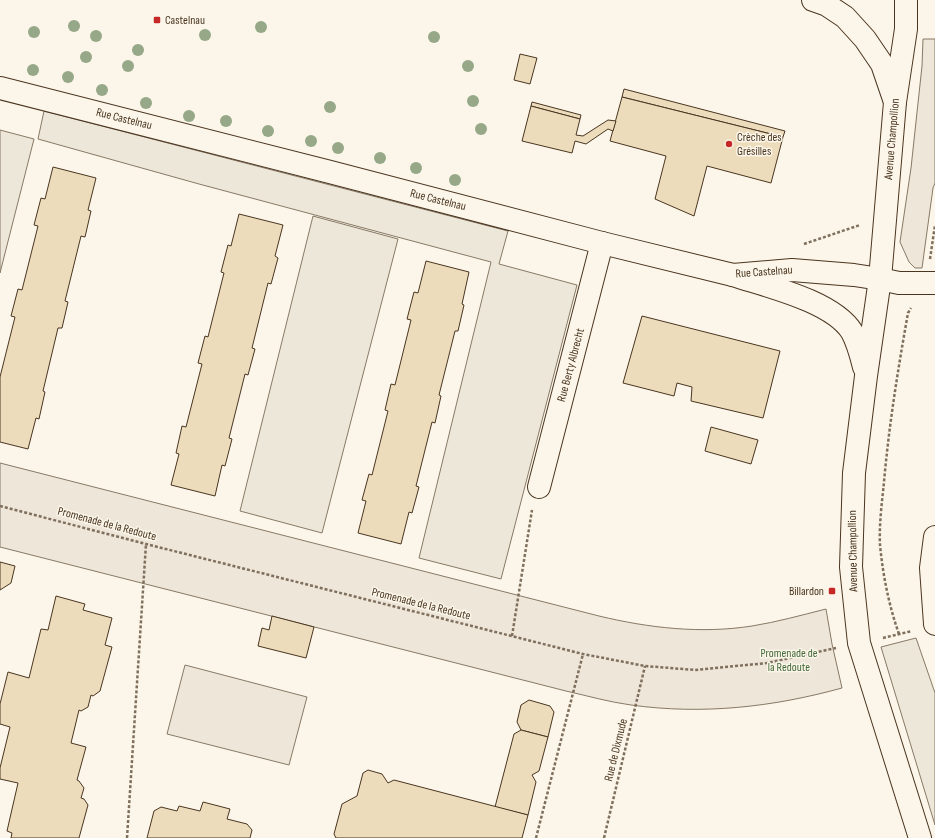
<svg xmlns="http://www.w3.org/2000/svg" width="935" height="838" viewBox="0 0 935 838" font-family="'Sofia Sans Condensed',sans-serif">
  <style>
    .green { fill: #ede6d9; stroke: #887966 }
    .parking { fill: #ede7d9; stroke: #887966 }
    .building { fill: #ecdcbc; stroke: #4a3520 }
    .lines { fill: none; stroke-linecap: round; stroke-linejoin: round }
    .street-casing { stroke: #4a3520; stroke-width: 24 }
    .secondary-casing { stroke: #4a3520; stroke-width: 24 }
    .primary-casing { stroke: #4a3520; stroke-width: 24 }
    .path { stroke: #7f6f5c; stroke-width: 2.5; stroke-dasharray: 3 2; stroke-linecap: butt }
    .street { stroke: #fbf6e9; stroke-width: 22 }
    .secondary { stroke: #fbf6e9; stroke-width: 22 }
    .primary { stroke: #fbf6e9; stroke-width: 22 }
    .tree { fill: #96a887 }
    .poi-dot { fill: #c62828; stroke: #fbf6e9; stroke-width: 1.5 }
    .labels { text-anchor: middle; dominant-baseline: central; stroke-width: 3; stroke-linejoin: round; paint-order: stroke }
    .poi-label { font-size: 12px; fill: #4a3520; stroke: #fbf6e9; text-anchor: start }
    .street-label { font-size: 12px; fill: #4a3520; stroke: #fbf6e9 }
    .park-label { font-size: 12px; fill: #436837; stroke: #fbf6e9 }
  </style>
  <rect width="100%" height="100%" fill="#fbf6e9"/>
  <g class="green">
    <polygon points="923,39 935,39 935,183 933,188 922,268 915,268 909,262 900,242 911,168 922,66"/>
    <path d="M0,463L599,616C649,628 701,634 752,626C777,622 802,615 826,609L832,644L842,688C773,707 703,715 631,705C609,702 588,696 566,691L0,547Z"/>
    <polygon points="185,665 307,697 289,765 167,734"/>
  </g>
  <g class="parking">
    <polygon points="44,111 508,231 499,264 577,285 501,579 419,558 491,262 199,184 38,139"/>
    <polygon points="0,130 34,139 0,273"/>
    <polygon points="313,216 398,239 322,533 240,511"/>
    <polygon points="916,638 935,693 935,825 881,647"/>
  </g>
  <g class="building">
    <polygon points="520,54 537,58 530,84 514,80"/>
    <polygon points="624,89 785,131 783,137 622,97"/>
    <polygon points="622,97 783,137 771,183 707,166 694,216 655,199 666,156 610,141"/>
    <polygon points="532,102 581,115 580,119 531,106"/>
    <polygon points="531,106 580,119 576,135 583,136 608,120 616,121 613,131 608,129 586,144 575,141 572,153 522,141"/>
    <polygon points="53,167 96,178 88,210 91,211 85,237 81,236 65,301 68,302 62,328 58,328 43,391 45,392 39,419 36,418 28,449 0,442 0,377 15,317 11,316 18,289 22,290 38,226 34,225 41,198 45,199"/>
    <polygon points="239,214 283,225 275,256 278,258 271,284 268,283 252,348 255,349 248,375 245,374 229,438 232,439 225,466 222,465 215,496 171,485 179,454 176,453 182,426 186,427 202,364 198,363 205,336 208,337 224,273 221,272 228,245 231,246"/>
    <polygon points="426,261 469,272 462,304 464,305 458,331 455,331 439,395 441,396 435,423 432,422 416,486 419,487 412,513 409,512 401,544 358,533 366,501 362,500 369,474 372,475 388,411 385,410 391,384 395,385 411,320 407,319 414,292 418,293"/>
    <polygon points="642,316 780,351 763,418 691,401 692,387 677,383 674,396 623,383"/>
    <polygon points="711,427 758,440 751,464 705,451"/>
    <polygon points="0,562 15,566 11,583 0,590"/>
    <polygon points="56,596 85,604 83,610 112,618 105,645 112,647 100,691 93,696 91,695 88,707 81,711 79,710 71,743 86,747 77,780 79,781 84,788 81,798 84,799 88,805 79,838 11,838 12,833 7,831 18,783 0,779 0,768 10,727 0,724 0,704 8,672 29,678 41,629 48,630"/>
    <polygon points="272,616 314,627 306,658 258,646 262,628 269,630"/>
    <polygon points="529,700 550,706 554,712 548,737 521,730 517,722 521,705"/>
    <polygon points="521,730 548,737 539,771 532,775 536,782 528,815 495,807 514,734"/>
    <polygon points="368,770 382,774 388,783 394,780 528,815 522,838 336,838 334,834 342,804 357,796 363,773"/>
    <polygon points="203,802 230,809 227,819 247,824 252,830 250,838 147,838 154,811 161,807 177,811 179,806 200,811"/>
  </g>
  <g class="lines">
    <g class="street-casing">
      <g id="street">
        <polyline points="0,88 330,172 602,243 733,275 792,270 854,275 880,279"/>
        <polyline points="539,487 602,243"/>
      </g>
    </g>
    <g class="secondary-casing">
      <polyline id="secondary" points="813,0 827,5 845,17 865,39 882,64 895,102"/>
    </g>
    <g class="primary-casing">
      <g id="primary">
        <polyline points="906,0 906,29 895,102 880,279 866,376 854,473 851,567 859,643 920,838"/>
        <path d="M733,275C766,286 833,301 852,332C858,343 861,355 864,367"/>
        <polyline points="880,279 899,283 935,283"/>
        <polyline points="935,537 931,568 935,624"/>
      </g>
    </g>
    <g class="path">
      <polyline points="804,244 860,225"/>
      <polyline points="930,259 935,225"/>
      <polyline points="0,506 146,544 583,654 645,666 695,670 767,663 836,648"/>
      <path d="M899,634C889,606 883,576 880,545C879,524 882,502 884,482C889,425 898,369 908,313L911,308"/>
      <polyline points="512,636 532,510"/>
      <polyline points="883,638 912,631"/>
      <polyline points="127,838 146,544"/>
      <polyline points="536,838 583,654"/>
      <polyline points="604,838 645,666"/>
    </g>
    <use href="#street" class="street"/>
    <use href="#secondary" class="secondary"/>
    <use href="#primary" class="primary"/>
  </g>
  <g class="tree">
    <circle cx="74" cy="26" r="6"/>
    <circle cx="261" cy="27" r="6"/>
    <circle cx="34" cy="32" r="6"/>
    <circle cx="205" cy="35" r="6"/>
    <circle cx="96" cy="36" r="6"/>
    <circle cx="434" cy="37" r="6"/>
    <circle cx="138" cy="50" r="6"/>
    <circle cx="86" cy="57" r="6"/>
    <circle cx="128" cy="66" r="6"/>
    <circle cx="468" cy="66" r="6"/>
    <circle cx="33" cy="70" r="6"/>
    <circle cx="68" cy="77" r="6"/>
    <circle cx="102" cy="90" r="6"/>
    <circle cx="473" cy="101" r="6"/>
    <circle cx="146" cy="103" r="6"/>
    <circle cx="330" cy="107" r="6"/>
    <circle cx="189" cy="116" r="6"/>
    <circle cx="226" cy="121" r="6"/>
    <circle cx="481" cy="129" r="6"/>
    <circle cx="268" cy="131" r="6"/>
    <circle cx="311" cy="141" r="6"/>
    <circle cx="338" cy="148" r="6"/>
    <circle cx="380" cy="158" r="6"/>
    <circle cx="416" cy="168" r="6"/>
    <circle cx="455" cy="180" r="6"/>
  </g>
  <g class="poi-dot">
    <rect x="153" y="16" width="8" height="8" rx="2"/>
    <circle cx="729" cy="144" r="4"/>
    <rect x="828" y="587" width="8" height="8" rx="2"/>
  </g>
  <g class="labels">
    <g class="poi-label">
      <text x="165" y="20">Castelnau</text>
      <text x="737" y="137">Crèche des<tspan x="737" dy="14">Grésilles</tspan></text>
      <text x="824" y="591" text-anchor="end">Billardon</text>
    </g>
    <g class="street-label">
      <text transform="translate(124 119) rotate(14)">Rue Castelnau</text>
      <text transform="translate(892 139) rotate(-85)">Avenue Champollion</text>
      <text transform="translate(438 200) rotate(14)">Rue Castelnau</text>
      <text transform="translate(764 272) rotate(-4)">Rue Castelnau</text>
      <text transform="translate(571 365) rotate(-75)">Rue Berty Albrecht</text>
      <text transform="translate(107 524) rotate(15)">Promenade de la Redoute</text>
      <text transform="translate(853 551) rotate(-91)">Avenue Champollion</text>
      <text transform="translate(421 604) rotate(14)">Promenade de la Redoute</text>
      <text transform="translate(616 750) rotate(-76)">Rue de Dixmude</text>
    </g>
    <g class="park-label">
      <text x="789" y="653">Promenade de<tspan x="789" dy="14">la Redoute</tspan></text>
    </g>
  </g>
</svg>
